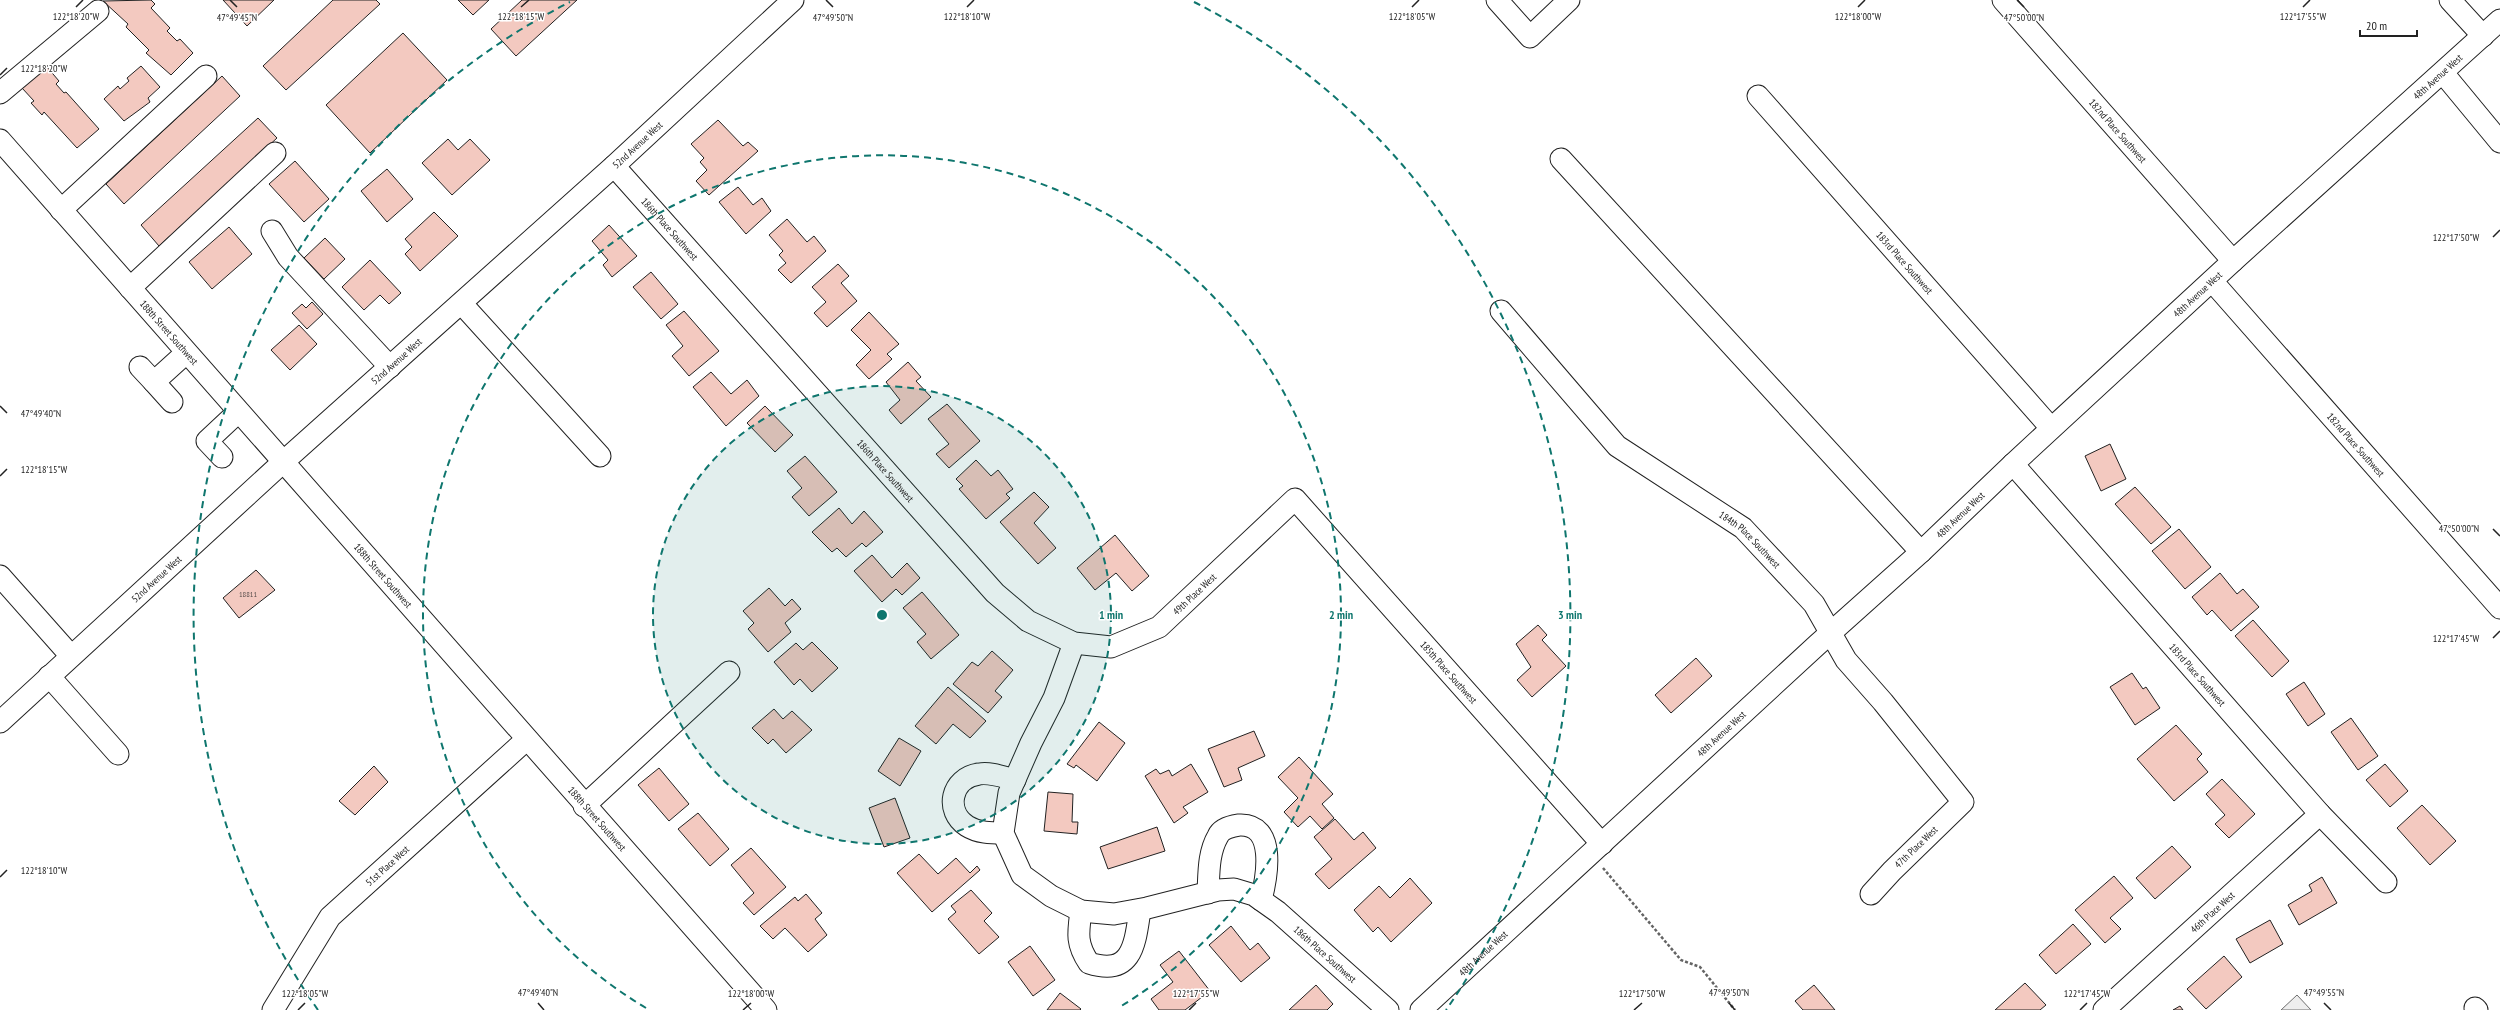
<svg xmlns="http://www.w3.org/2000/svg" width="2500" height="1010" viewBox="0 0 2500 1010" font-family="'PT Sans Narrow',sans-serif">
  <style>
    .green { fill: #eee; stroke: #6f6f6f }
    .building { fill: #f3c9c0; stroke: #222 }
    .lines { fill: none; stroke-linecap: round; stroke-linejoin: round }
    .minor-casing { stroke: #222; stroke-width: 23 }
    .path { stroke: #646464; stroke-width: 2.5; stroke-dasharray: 3 2; stroke-linecap: butt }
    .minor { stroke: #fff; stroke-width: 21 }
    .ticks { fill: none; stroke: #222; stroke-width: 1.5 }
    .ring { fill: none; stroke: #0f766e; stroke-width: 2; stroke-dasharray: 7 5 }
    .labels { text-anchor: middle; dominant-baseline: central; stroke-width: 3; stroke-linejoin: round; paint-order: stroke }
    .number-label { font-size: 8px; fill: #564c4a }
    .street-label { font-size: 10px; fill: #222; stroke: #fff }
    .ticks-label { font-size: 10px; text-anchor: middle; fill: #222; stroke: #fff; stroke-width: 3; stroke-linejoin: round; paint-order: stroke }
    .centre { fill: #0f766e; stroke: #fff; stroke-width: 2 }
    .ring-label { font-size: 12px; text-anchor: middle; font-weight: bold; fill: #0f766e; stroke: #fff; stroke-width: 3; stroke-linejoin: round; paint-order: stroke }
  </style>
  <rect width="100%" height="100%" fill="#fff"/>
  <polygon class="green" points="2297,995 2311,1010 2281,1010"/>
  <g class="building">
    <polygon points="151,0 155,4 151,8 170,28 167,31 177,41 180,39 193,53 171,75 146,53 149,50 126,27 128,24 103,1"/>
    <polygon points="223,0 274,0 247,26"/>
    <polygon points="333,0 376,0 380,4 286,90 263,66"/>
    <polygon points="458,0 489,0 473,15"/>
    <polygon points="522,0 577,0 516,56 491,29"/>
    <polygon points="403,33 447,80 370,153 326,105"/>
    <polygon points="141,66 160,87 148,98 150,102 124,121 104,99 118,86 120,89 129,81 127,78"/>
    <polygon points="47,67 59,81 56,84 64,93 66,92 99,129 77,148 44,112 42,115 31,103 34,101 22,88"/>
    <polygon points="222,76 240,96 124,204 106,184"/>
    <polygon points="258,118 277,138 159,246 141,225"/>
    <polygon points="718,120 743,146 748,142 758,151 709,195 696,181 707,170 700,162 704,158 691,144"/>
    <polygon points="448,139 458,150 470,139 490,160 452,195 422,163"/>
    <polygon points="295,161 329,199 304,222 269,184"/>
    <polygon points="387,169 413,199 387,222 361,191"/>
    <polygon points="738,187 753,205 762,198 771,211 746,234 719,202"/>
    <polygon points="434,212 458,236 420,271 405,254 412,247 405,239"/>
    <polygon points="787,219 807,242 814,236 826,251 791,283 778,270 786,263 779,255 783,251 769,235"/>
    <polygon points="609,225 637,256 612,277 603,265 608,260 592,241"/>
    <polygon points="229,227 252,254 212,289 189,262"/>
    <polygon points="325,238 345,259 324,279 304,258"/>
    <polygon points="370,260 401,293 389,304 380,295 364,310 342,287"/>
    <polygon points="838,264 849,276 841,283 857,301 827,327 814,313 826,302 812,287"/>
    <polygon points="651,272 678,304 661,319 633,287"/>
    <polygon points="312,302 323,314 307,329 292,313 302,304 306,308"/>
    <polygon points="684,311 719,351 689,376 672,356 683,346 666,325"/>
    <polygon points="869,312 899,344 887,354 892,359 869,379 856,365 871,350 851,330"/>
    <polygon points="299,325 317,344 290,370 271,350"/>
    <polygon points="908,362 921,377 916,381 931,397 901,424 889,410 900,400 886,382"/>
    <polygon points="711,372 731,394 747,380 759,396 726,426 693,387"/>
    <polygon points="947,404 980,441 949,468 936,454 949,444 928,419"/>
    <polygon points="765,406 793,435 775,452 747,423"/>
    <polygon points="2110,444 2126,479 2101,491 2085,456"/>
    <polygon points="805,456 837,492 809,516 792,497 802,488 787,471"/>
    <polygon points="976,460 991,476 998,470 1013,489 1006,494 1010,498 986,519 959,489 963,486 956,479"/>
    <polygon points="2135,487 2171,527 2151,544 2115,504"/>
    <polygon points="1034,492 1049,507 1034,523 1056,548 1038,564 1000,522"/>
    <polygon points="839,508 852,524 864,511 883,532 866,547 862,543 846,557 837,548 832,552 812,532"/>
    <polygon points="2179,529 2211,567 2185,589 2152,551"/>
    <polygon points="1115,535 1149,576 1132,591 1116,573 1095,590 1077,568"/>
    <polygon points="872,555 892,578 907,563 920,578 902,595 896,589 882,602 854,571"/>
    <polygon points="256,570 275,590 239,618 223,598"/>
    <polygon points="2220,573 2237,594 2243,589 2259,607 2231,631 2212,610 2207,615 2192,597"/>
    <polygon points="769,588 785,606 792,599 801,609 785,623 791,632 768,652 748,629 754,623 743,611"/>
    <polygon points="922,592 959,635 931,659 917,642 926,634 903,608"/>
    <polygon points="2253,620 2289,661 2272,677 2235,636"/>
    <polygon points="1538,625 1547,635 1542,640 1566,666 1532,697 1517,680 1531,667 1516,644"/>
    <polygon points="812,642 838,668 812,692 800,679 794,685 774,662 796,643 803,650"/>
    <polygon points="992,651 1013,670 995,691 1002,697 988,713 953,684 972,662 978,666"/>
    <polygon points="1696,658 1712,676 1671,713 1655,695"/>
    <polygon points="2132,673 2143,689 2146,687 2160,708 2135,725 2110,687"/>
    <polygon points="2304,682 2325,714 2308,726 2286,694"/>
    <polygon points="948,687 986,721 970,738 953,724 936,744 915,726"/>
    <polygon points="774,709 783,719 792,711 812,730 786,753 773,739 768,744 752,728"/>
    <polygon points="2351,718 2378,756 2358,770 2331,732"/>
    <polygon points="1099,722 1125,743 1097,781 1076,765 1074,768 1067,764"/>
    <polygon points="2176,725 2202,754 2197,759 2208,772 2174,801 2137,759"/>
    <polygon points="1254,731 1265,756 1238,768 1242,780 1224,787 1208,749"/>
    <polygon points="899,738 921,751 900,786 878,771"/>
    <polygon points="1299,757 1333,794 1322,804 1334,818 1322,829 1310,816 1298,827 1284,812 1298,798 1278,777"/>
    <polygon points="1191,764 1208,792 1183,807 1188,813 1174,823 1145,776 1156,769 1160,774 1169,770 1172,776"/>
    <polygon points="2385,764 2408,791 2390,807 2366,780"/>
    <polygon points="374,766 388,782 355,815 339,801"/>
    <polygon points="659,768 689,804 669,821 638,785"/>
    <polygon points="2222,779 2255,814 2229,838 2215,824 2225,815 2206,794"/>
    <polygon points="1048,792 1073,794 1072,822 1078,822 1077,834 1044,831"/>
    <polygon points="895,798 910,838 884,847 869,808"/>
    <polygon points="2422,805 2456,841 2430,865 2397,828"/>
    <polygon points="698,813 729,849 710,866 678,829"/>
    <polygon points="1335,819 1354,840 1363,832 1376,848 1329,889 1315,874 1332,859 1314,837"/>
    <polygon points="1157,827 1165,851 1108,869 1100,847"/>
    <polygon points="2172,846 2191,867 2155,899 2136,878"/>
    <polygon points="751,848 786,887 754,915 743,903 754,893 731,865"/>
    <polygon points="919,854 938,874 956,858 970,873 977,866 980,870 932,912 897,873"/>
    <polygon points="2114,876 2133,898 2110,918 2121,929 2105,943 2075,910"/>
    <polygon points="2322,877 2337,903 2299,925 2288,905 2312,891 2309,885"/>
    <polygon points="1410,878 1432,903 1391,942 1378,927 1373,932 1354,910 1379,886 1390,898"/>
    <polygon points="971,890 992,913 984,921 999,937 979,954 948,919 956,912 951,906"/>
    <polygon points="806,894 822,913 815,919 827,935 808,952 785,928 773,939 760,926 795,897 798,901"/>
    <polygon points="2270,920 2283,944 2250,963 2236,939"/>
    <polygon points="2073,924 2091,944 2056,974 2039,955"/>
    <polygon points="1231,926 1250,950 1258,943 1270,958 1241,982 1209,945"/>
    <polygon points="1030,946 1055,980 1033,996 1008,962"/>
    <polygon points="1179,951 1210,991 1185,1010 1159,1010 1151,999 1173,982 1160,965"/>
    <polygon points="2224,956 2242,977 2206,1009 2187,989"/>
    <polygon points="2025,983 2046,1005 2040,1010 1995,1010"/>
    <polygon points="1316,985 1333,1004 1327,1010 1289,1010"/>
    <polygon points="1814,985 1835,1010 1803,1010 1795,1001"/>
    <polygon points="1060,993 1081,1009 1080,1010 1047,1010"/>
    <polygon points="2180,1006 2183,1010 2173,1010"/>
  </g>
  <g class="lines">
    <g class="minor-casing">
      <g id="minor">
        <polyline points="1497,0 1530,37 1569,0"/>
        <path id="s1" d="M2003,0L2233,261"/>
        <polyline points="2450,0 2483,36"/>
        <polyline points="2443,73 2500,142"/>
        <polyline points="0,93 98,11"/>
        <path id="s2" d="M1758,96L2051,428"/>
        <path id="s3" d="M0,140L766,1010"/>
        <polyline points="1561,159 1921,552"/>
        <path id="s4" d="M614,166L995,593L1028,621L1074,643L1111,647L1159,627L1295,499L1602,844"/>
        <polyline points="61,210 206,76"/>
        <polyline points="272,231 288,257 390,367"/>
        <path id="s5" d="M2212,281L2500,608"/>
        <polyline points="130,288 275,153"/>
        <polyline points="462,304 600,456"/>
        <path id="s6" d="M1501,311L1617,446L1743,528L1814,604L1846,660L1883,702L1963,802L1892,871L1871,894"/>
        <polyline points="140,367 154,382"/>
        <polyline points="172,402 154,382 186,353"/>
        <polyline points="222,457 207,441 238,412"/>
        <path id="s7" d="M2013,464L2320,814L2386,882"/>
        <polyline points="0,576 71,656"/>
        <path id="s8" d="M1074,643L1054,698L1031,743L1009,793L1003,833L1022,875L1051,896L1081,911L1114,914L1147,908L1218,890L1234,889L1254,895L1278,912L1388,1010"/>
        <polyline points="49,676 118,754"/>
        <path id="s9" d="M0,722L282,463L614,166L793,0"/>
        <polyline points="584,806 729,672"/>
        <path d="M1003,833C991,833 978,833 967,826C944,811 951,778 979,774C991,772 1003,777 1015,780"/>
        <path d="M1208,893C1209,874 1208,853 1218,836C1221,829 1232,826 1239,825C1277,823 1267,877 1261,900"/>
        <path d="M1081,911C1078,933 1076,944 1089,963C1133,977 1135,943 1140,910"/>
        <polyline points="2475,1008 2477,1010"/>
        <path id="s10" d="M273,1010L330,917L526,740"/>
        <path id="s11" d="M1421,1010L1817,645L1921,552L2013,464L2233,261L2500,20"/>
        <path id="s12" d="M2104,1010L2320,814"/>
      </g>
    </g>
    <polyline class="path" points="1603,868 1681,960 1700,967 1735,1010"/>
    <use href="#minor" class="minor"/>
  </g>
  <path class="ticks" d="M230,0L237,7M826,0L833,7M2017,0L2024,7M76,7L83,0M521,7L529,0M967,7L974,0M1412,7L1419,0M1858,7L1865,0M2303,7L2310,0M0,75L7,68M2493,237L2500,230M0,406L7,413M0,476L7,469M2493,529L2500,536M2493,638L2500,631M0,877L7,870M538,1003L544,1010M1729,1003L1735,1010M2324,1003L2331,1010M298,1010L305,1003M743,1010L751,1003M1189,1010L1196,1003M1634,1010L1642,1003M2080,1010L2087,1003"/>
  <circle cx="882" cy="615" r="229" fill="#0f766e" fill-opacity=".12"/>
  <g class="ring">
    <circle cx="882" cy="615" r="229"/>
    <path d="M646 1008A459 459 0 1 1 1118 1008"/>
    <path d="M318 1010A688 688 0 0 1 570 2M1194 2A688 688 0 0 1 1446 1010"/>
  </g>
  <g class="labels">
    <g class="number-label">
      <text x="248" y="594">18811</text>
    </g>
    <g class="street-label">
      <text stroke="none"><textPath href="#s11" startOffset="1380">48th Avenue West</textPath></text>
      <text stroke="none"><textPath href="#s1" startOffset="174">182nd Place Southwest</textPath></text>
      <text stroke="none"><textPath href="#s9" startOffset="860">52nd Avenue West</textPath></text>
      <text stroke="none"><textPath href="#s4" startOffset="84">186th Place Southwest</textPath></text>
      <text stroke="none"><textPath href="#s2" startOffset="222">183rd Place Southwest</textPath></text>
      <text stroke="none"><textPath href="#s11" startOffset="1056">48th Avenue West</textPath></text>
      <text stroke="none"><textPath href="#s3" startOffset="256">188th Street Southwest</textPath></text>
      <text stroke="none"><textPath href="#s9" startOffset="536">52nd Avenue West</textPath></text>
      <text stroke="none"><textPath href="#s5" startOffset="218">182nd Place Southwest</textPath></text>
      <text stroke="none"><textPath href="#s4" startOffset="408">186th Place Southwest</textPath></text>
      <text stroke="none"><textPath href="#s11" startOffset="732">48th Avenue West</textPath></text>
      <text stroke="none"><textPath href="#s6" startOffset="341">184th Place Southwest</textPath></text>
      <text stroke="none"><textPath href="#s3" startOffset="580">188th Street Southwest</textPath></text>
      <text stroke="none"><textPath href="#s9" startOffset="212">52nd Avenue West</textPath></text>
      <text stroke="none"><textPath href="#s4" startOffset="804">49th Place West</textPath></text>
      <text stroke="none"><textPath href="#s4" startOffset="1174">185th Place Southwest</textPath></text>
      <text stroke="none"><textPath href="#s7" startOffset="280">183rd Place Southwest</textPath></text>
      <text stroke="none"><textPath href="#s11" startOffset="408">48th Avenue West</textPath></text>
      <text stroke="none"><textPath href="#s3" startOffset="904">188th Street Southwest</textPath></text>
      <text transform="translate(1916 847) rotate(-44)">47th Place West</text>
      <text stroke="none"><textPath href="#s10" startOffset="186">51st Place West</textPath></text>
      <text stroke="none"><textPath href="#s12" startOffset="146">46th Place West</textPath></text>
      <text stroke="none"><textPath href="#s11" startOffset="84">48th Avenue West</textPath></text>
      <text stroke="none"><textPath href="#s8" startOffset="589">186th Place Southwest</textPath></text>
    </g>
  </g>
  <g class="ticks-label">
    <text x="1858" y="20">122°18'00"W</text>
    <text x="2303" y="20">122°17'55"W</text>
    <text x="76" y="20">122°18'20"W</text>
    <text x="521" y="20">122°18'15"W</text>
    <text x="967" y="20">122°18'10"W</text>
    <text x="1412" y="20">122°18'05"W</text>
    <text x="237" y="21">47°49'45"N</text>
    <text x="833" y="21">47°49'50"N</text>
    <text x="2024" y="21">47°50'00"N</text>
    <text x="44" y="72">122°18'20"W</text>
    <text x="2456" y="241">122°17'50"W</text>
    <text x="41" y="417">47°49'40"N</text>
    <text x="44" y="473">122°18'15"W</text>
    <text x="2459" y="532">47°50'00"N</text>
    <text x="2456" y="642">122°17'45"W</text>
    <text x="44" y="874">122°18'10"W</text>
    <text x="538" y="996">47°49'40"N</text>
    <text x="1729" y="996">47°49'50"N</text>
    <text x="2324" y="996">47°49'55"N</text>
    <text x="305" y="997">122°18'05"W</text>
    <text x="751" y="997">122°18'00"W</text>
    <text x="1196" y="997">122°17'55"W</text>
    <text x="1642" y="997">122°17'50"W</text>
    <text x="2087" y="997">122°17'45"W</text>
  </g>
  <circle cx="882" cy="615" r="6" class="centre"/>
  <g class="ring-label">
    <text x="1111" y="619">1 min</text>
    <text x="1341" y="619">2 min</text>
    <text x="1570" y="619">3 min</text>
  </g>
  <path d="M2360 30v6h57v-6" fill="none" stroke="#222222" stroke-width="2"/>
  <text x="2366" y="30" font-size="12" fill="#222222" stroke="#ffffff" stroke-width="3" paint-order="stroke">20 m</text>
</svg>
